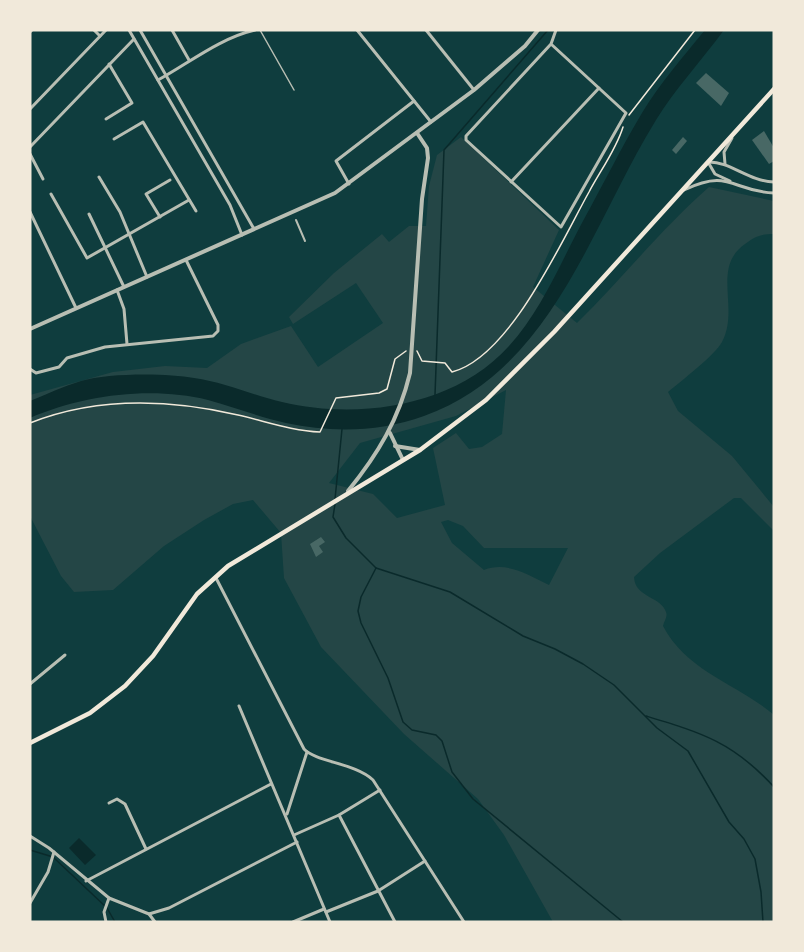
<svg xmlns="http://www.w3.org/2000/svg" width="804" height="952" viewBox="0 0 804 952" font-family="'Space Grotesk',sans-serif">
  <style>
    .green { fill: #244646; fill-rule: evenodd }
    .water { fill: #0a2a2b }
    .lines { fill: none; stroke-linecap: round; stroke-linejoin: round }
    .stream { stroke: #0a2a2b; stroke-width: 1.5 }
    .building { fill: #486865 }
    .path { stroke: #f1e9da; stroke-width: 1.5 }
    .service { stroke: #b8beb3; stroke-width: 1.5 }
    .pedestrian { stroke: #b8beb3; stroke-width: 2 }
    .minor { stroke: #b8beb3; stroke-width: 3 }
    .tertiary { stroke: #b8beb3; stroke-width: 4 }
    .primary { stroke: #f1e9da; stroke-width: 4.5 }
  </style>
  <rect width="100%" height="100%" fill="#0f3d3e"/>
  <path class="green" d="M461,137L559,230L533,287L577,323C622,279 661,229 709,187L774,201V234C761,234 755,236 745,244C711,268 740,308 722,342C715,355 681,381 668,392L678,411L732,456L774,507V531L741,498H734L660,553L634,577C635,598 661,596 666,612C668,617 664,621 663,626C687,672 738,684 774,715V922H553L504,835L478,799L404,734L321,647L284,578L281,533L253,500L233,504L204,520L164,546L113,590L74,592L61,576L30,516V395L113,372L165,366L207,368L241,344L291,326L318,367L383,323L356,283L293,324L289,317L334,273L382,234L389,242L409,226H426L429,186L437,155ZM506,390L502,434L482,447L469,449L456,433L433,448L445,505L397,518L373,494L329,483L360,443L456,416ZM448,520L463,526L484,548H568L549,585C528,575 507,561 484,570L452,543L441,522Z"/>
  <g class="water">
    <path d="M705,30H724C702,60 675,89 656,120C590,227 553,369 424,416C380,432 332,433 286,423C259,417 234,407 208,400C151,386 83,395 30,418V401C47,394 64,386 81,381C108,373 166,373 194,378C224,382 252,395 282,402C358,420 454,407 509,346C541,311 561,262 583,221C603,185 621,148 642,113C660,83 683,57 705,30Z"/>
    <polygon points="79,838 96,855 85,865 69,848"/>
  </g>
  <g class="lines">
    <g class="stream">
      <polyline points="435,395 444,150 548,30"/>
      <polyline points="335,499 342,429"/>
      <polyline points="335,504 333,517 346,538 376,568 450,592 523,636 555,649 583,664 614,685 657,728 688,751 729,822 744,839 755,859 761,892 763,922"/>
      <polyline points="376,568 361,597 358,611 361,623 388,678 403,722 412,730 436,735 442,741 452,772 473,799 623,922"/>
      <path d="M646,716C702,733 733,742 774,787"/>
      <polyline points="30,850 53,857 107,908 115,922"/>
    </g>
  </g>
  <g class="building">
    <polygon points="706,73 729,93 721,106 696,83"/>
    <polygon points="764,131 774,148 774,161 769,164 752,140"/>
    <polygon points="683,137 687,141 676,154 672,150"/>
    <polygon points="321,537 325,542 319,546 323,552 316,557 310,544"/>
  </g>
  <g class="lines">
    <g class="path">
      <polyline points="629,115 695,30"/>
      <path d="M417,351L422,361L445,363L452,372C510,357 561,242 589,192C600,171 616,150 623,127"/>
      <path d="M30,423C98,396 169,399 238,415C265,421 292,431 320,432L336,398L379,393L387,389L395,359L406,351"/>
    </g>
    <polyline class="service" points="260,30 294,90"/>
    <polyline class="pedestrian" points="296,220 305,241"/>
    <g class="minor">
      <polyline points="94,30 100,36"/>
      <polyline points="129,30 230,205 242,235"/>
      <polyline points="140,30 254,229"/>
      <polyline points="172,30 189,60"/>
      <polyline points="357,30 431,122"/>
      <polyline points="426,30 474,90"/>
      <polyline points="30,32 32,30"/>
      <polyline points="551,44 626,113 561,227 466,140 466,136 551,44 556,30"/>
      <path d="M158,80C189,63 220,38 255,30"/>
      <polyline points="30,109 106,30"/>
      <polyline points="106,119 132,103 109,64"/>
      <polyline points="114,139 143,122 196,211"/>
      <polyline points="30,147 134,39"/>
      <polyline points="30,154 43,179"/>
      <polyline points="725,164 724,152 732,138"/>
      <polyline points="99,177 120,212 147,277"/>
      <path d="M730,181L715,174L708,162C730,161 748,181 774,182"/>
      <polyline points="511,182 599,88"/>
      <polyline points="349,184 336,161 414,101"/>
      <path d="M684,190C730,168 731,191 774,193"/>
      <polyline points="51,194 87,258 189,200"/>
      <polyline points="30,212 76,308"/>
      <polyline points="89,214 124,287"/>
      <polyline points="160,217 146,194 170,180"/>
      <polyline points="117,290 124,309 127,344"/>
      <polyline points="30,369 36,373 59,367 67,358 105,347 213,336 218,331 218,325 186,260"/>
      <path d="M216,578L304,749C316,762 355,763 373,780L464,922"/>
      <polyline points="30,684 65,655"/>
      <polyline points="239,706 330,922"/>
      <polyline points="109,803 117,799 125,804 146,849"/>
      <polyline points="287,814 307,752"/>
      <polyline points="339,815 395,922"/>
      <polyline points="294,835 339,815 380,790"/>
      <polyline points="30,836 49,848 109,898 149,914 155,922"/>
      <polyline points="86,881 271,784"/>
      <polyline points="30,903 48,872 54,852"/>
      <polyline points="326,912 378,891 425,861"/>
      <polyline points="149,914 169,908 297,842"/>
      <polyline points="106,922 104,912 109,898"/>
      <polyline points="293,922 324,909"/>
    </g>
    <g class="tertiary">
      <polyline points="30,329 335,193 474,90 525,46 538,30"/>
      <polyline points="390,433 403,460"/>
      <polyline points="395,446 420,450"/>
      <path d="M348,491C378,454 399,419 410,373L422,199L428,158L427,148L417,133"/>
    </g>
    <polyline class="primary" points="30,743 90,713 125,686 153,656 197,594 228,566 420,450 486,400 554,332 774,89"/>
  </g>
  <rect width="804" height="952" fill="none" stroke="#f1e9da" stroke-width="63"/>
</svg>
